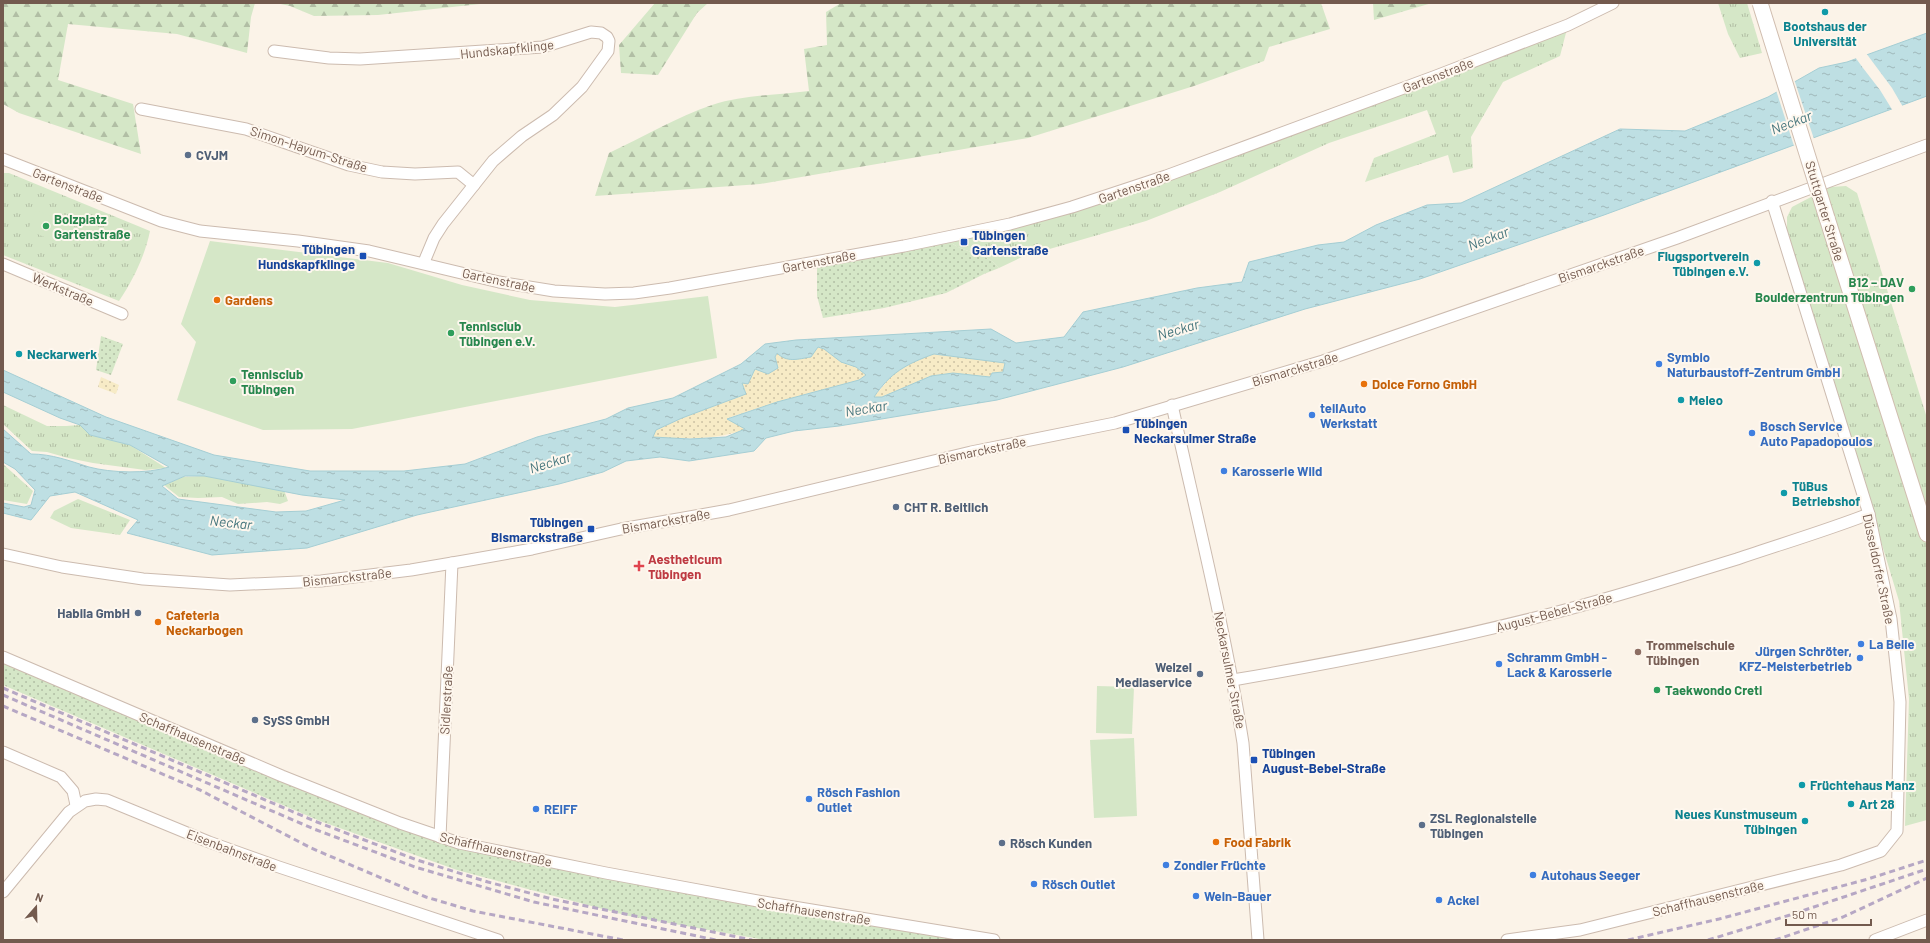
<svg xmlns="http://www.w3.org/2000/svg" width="1930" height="943" viewBox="0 0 1930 943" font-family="Barlow,sans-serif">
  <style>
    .grass { fill: url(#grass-tufts) }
    .forest { fill: url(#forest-firs) }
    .sand { fill: url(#sand-dots) }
    .garden { fill: url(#garden-dots) }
    .pitch { fill: #d5e7c7 }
    .water { fill: url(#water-ripples); stroke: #a5ced4; fill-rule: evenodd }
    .pier { fill: #fbf3e8 }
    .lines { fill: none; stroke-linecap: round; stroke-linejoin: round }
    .street-casing { stroke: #ccbbaf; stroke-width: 13 }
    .secondary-casing { stroke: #d0bdaf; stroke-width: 17 }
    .street { stroke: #fff; stroke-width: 11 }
    .secondary { stroke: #fff; stroke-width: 15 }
    .rail { stroke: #b6a7c4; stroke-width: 3; stroke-dasharray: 6 4; stroke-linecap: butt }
    .secondary-bridge-casing { stroke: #d0bdaf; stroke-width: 17; stroke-linecap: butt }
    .secondary-bridge { stroke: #fff; stroke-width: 15 }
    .culture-dot { fill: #0f9aa8; stroke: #fef7ee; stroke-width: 1.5 }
    .service-dot { fill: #5c6f8a; stroke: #fef7ee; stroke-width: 1.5 }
    .leisure-dot { fill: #2e9e5b; stroke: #fef7ee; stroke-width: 1.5 }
    .transit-dot { fill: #1a4fb4; stroke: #fef7ee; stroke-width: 1.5 }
    .food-dot { fill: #e8710a; stroke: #fef7ee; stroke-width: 1.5 }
    .shop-dot { fill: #3f7fe0; stroke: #fef7ee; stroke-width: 1.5 }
    .health-dot { fill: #e0444e; stroke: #fef7ee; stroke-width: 1.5 }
    .education-dot { fill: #8d6e63; stroke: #fef7ee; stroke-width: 1.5 }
    .labels { text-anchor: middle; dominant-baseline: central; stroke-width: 4; stroke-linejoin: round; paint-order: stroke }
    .culture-label { font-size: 13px; font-weight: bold; fill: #0d838f; stroke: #fef7ee; text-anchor: start }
    .street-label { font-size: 13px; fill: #735a4e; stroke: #fef7ee }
    .service-label { font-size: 13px; font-weight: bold; fill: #4e5e75; stroke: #fef7ee; text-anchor: start }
    .leisure-label { font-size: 13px; font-weight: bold; fill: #27864d; stroke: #fef7ee; text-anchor: start }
    .transit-label { font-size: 13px; font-weight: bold; fill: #164399; stroke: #fef7ee; text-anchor: start }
    .food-label { font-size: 13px; font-weight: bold; fill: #c56008; stroke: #fef7ee; text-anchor: start }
    .shop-label { font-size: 13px; font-weight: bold; fill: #366cbe; stroke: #fef7ee; text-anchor: start }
    .health-label { font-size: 13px; font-weight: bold; fill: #be3a42; stroke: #fef7ee; text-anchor: start }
    .education-label { font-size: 13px; font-weight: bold; fill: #785e54; stroke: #fef7ee; text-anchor: start }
    .water-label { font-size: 14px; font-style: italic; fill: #46767d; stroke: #fef7ee }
  </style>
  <defs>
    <pattern id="grass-tufts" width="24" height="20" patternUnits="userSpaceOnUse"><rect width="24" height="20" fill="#d5e7c7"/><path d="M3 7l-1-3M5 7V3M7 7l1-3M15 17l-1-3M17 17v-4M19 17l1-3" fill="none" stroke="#b1bea4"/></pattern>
    <pattern id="forest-firs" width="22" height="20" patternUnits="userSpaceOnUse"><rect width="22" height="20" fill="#d5e7c7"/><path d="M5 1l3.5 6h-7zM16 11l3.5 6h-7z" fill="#b1bea4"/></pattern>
    <pattern id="sand-dots" width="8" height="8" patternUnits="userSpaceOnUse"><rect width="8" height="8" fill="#f7ebc6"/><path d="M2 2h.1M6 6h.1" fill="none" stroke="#ccc1a3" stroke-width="1.8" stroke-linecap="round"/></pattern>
    <pattern id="garden-dots" width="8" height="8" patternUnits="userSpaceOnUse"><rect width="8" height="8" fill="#d5e7c7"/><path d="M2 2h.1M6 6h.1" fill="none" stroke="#b1bea4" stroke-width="1.8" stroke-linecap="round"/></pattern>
    <pattern id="water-ripples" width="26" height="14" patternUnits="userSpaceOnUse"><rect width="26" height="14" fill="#bedfe3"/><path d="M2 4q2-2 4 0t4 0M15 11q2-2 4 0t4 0" fill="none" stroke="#9fb8ba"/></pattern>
  </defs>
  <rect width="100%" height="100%" fill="#fbf3e8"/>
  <g class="grass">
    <polygon points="1718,3 1747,3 1762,53 1740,58 1728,34"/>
    <path d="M1568,25L1560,56L1503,82L1471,137L1473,168L1453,173L1448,155L1365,182L1374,158L1436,134L1427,110L1329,143L1220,192L1146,221L1022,257L999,268C985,250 958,254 945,237L1040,216Z"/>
    <path d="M3,173H9L150,231C145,256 133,280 119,301L3,255Z"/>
    <polygon points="1846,186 1857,193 1927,418 1927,820 1905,826 1909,699 1899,601 1787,231 1787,217 1792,207 1830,187"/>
    <polygon points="3,405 47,426 66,426 80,425 90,435 130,445 166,468 145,470 93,463 68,458 47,452 32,451 3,424"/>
    <polygon points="3,464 33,491 27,504 3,500"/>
    <polygon points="204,476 284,490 288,501 280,504 267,502 238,504 222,497 198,498 179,497 164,485 183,477"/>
    <polygon points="78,499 130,520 120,535 71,528 50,518 54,511"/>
  </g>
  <g class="forest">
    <polygon points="3,3 255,3 251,17 247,53 177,34 68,24 58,80 133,104 141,154 19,113 3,104"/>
    <polygon points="276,3 533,3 480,4 378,15 314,16 290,6"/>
    <polygon points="655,3 708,3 697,13 658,75 621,73 619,45"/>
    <path d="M841,3H1321L1330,29L1269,47L1264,61L1194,86L1028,138L760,184L595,196L609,153C643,137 677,117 712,105C743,95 777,95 809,91L804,49L827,45L826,12Z"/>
    <polygon points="1373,3 1432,3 1374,20"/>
  </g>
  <g class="sand">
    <path d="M818,347L824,349L841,362L856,367L866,375L859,380L777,402L728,418L746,429C714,441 685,438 652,438L656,430L682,418L746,394L742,383L755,369L775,357L777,353L813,351Z"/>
    <polygon points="933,354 1005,362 1003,372 992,373 990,377 953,373 931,376 882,397 873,398 893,374 913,362"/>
    <polygon points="101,377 119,385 116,394 98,387"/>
  </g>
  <g class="garden">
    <path d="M945,237C958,254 985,250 999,268L984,274L946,293L884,308L823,318L817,296V261Z"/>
    <polygon points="101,336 123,344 111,375 96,370"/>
    <polygon points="3,657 459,843 994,940 766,940 629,916 457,870 320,821 3,685"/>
  </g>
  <g class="pitch">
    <polygon points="36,210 65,222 56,242 28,230"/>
    <polygon points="210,241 388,263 462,285 530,300 615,307 708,296 717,358 352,429 263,430 177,400 196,342 181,324"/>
    <polygon points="1097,686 1134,687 1132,734 1096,733"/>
    <polygon points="1134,738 1137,816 1094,818 1090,740"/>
  </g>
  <path class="water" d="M1927,33V96L1604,215L1420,279L1305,309L1123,367L997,400L839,426L794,431L766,438L754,451L689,461L660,457L626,461L603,472L559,484L417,515L307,548L212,555L127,533L138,520L75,492L50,496L31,520L3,513V503L24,507L31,505L35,490L15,469L3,462V429L31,454C52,454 70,461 89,467C111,473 147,474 169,467L130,445L90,435L80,425L60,418L3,392V370L106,417L214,455L310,471H404L465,464L537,437L606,419L628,408L673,398L741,364L765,344L796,340L991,329L1016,343L1064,337L1083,312L1197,288L1242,282L1249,262L1318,245L1344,242L1376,225L1427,205L1461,203L1620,129L1685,131L1768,97L1819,68L1847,62ZM818,347L824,349L841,362L856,367L866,375L859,380L777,402L727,419L745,429L726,437L690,439L653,437L656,430L682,418L746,394L742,383L748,384L755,369L768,374L778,368L775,357L777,353C787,363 798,359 811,357ZM934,354L1005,363L1003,372L992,373L990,377L953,373L931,376L882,397H874C890,373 906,364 934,354ZM185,476H204L302,495L345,500L306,511L276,512L178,499L162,486Z"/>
  <g class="pier">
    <polygon points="1866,53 1892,88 1903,107 1893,111 1880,90 1863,68 1855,57"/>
    <polygon points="1794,79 1814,139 1794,146 1776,90"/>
  </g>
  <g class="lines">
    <g class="street-casing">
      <g id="street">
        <polyline points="274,51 329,58 360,59 543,47 591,32 601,33 607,37 609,41 608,51 582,87 553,115 522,136 493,161 443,224 434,238 424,262"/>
        <polyline points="141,109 246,129 349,165 382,172 415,174 458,172 474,185"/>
        <polyline points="3,159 161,221 200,231 298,241 369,251 499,282 554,291 605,294 634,293 670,288 904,246 1010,224 1072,207 1166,176 1436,76 1568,25 1613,3"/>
        <polyline points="3,264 122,314"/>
        <path d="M1172,405C1197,518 1225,629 1243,743L1258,940"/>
        <polyline points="3,554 62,567 143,579 230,585 321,581 411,570 464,561 532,549 621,529 729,510 971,452 1115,423 1323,361 1677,238 1927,145"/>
        <polyline points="3,657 282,776 400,823 459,843 606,873 769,903 994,940"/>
        <path d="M1233,680C1339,662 1445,641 1550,614C1613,598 1675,578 1737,559C1781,544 1825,531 1869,514"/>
        <polyline points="3,752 61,777 73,791 76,805"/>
        <polyline points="440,837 452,563"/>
        <polyline points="3,892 69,812 85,801 96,799 107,800 209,842 279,867 498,940"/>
        <polyline points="1507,940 1580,930 1841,865 1881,851 1897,831 1900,702 1891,619 1869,514 1772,201"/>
        <polyline points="1875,940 1927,920"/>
      </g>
    </g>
    <g class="secondary-casing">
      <polyline id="secondary" points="1827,218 1927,534"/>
    </g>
    <use href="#street" class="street"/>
    <use href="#secondary" class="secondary"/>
    <g class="rail">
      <polyline points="3,688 317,822 417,860 488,882 552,899 752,940"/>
      <polyline points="3,695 314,829 415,867 534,902 716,940"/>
      <polyline points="3,706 200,790 311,848 426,897 473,911 623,940"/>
      <polyline points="1628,940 1719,919 1868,879 1927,860"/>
      <polyline points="1708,940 1790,915 1927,869"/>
      <polyline points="1775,940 1843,917 1927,878"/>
    </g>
    <g class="secondary-bridge-casing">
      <polyline id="secondary-bridge" points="1760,3 1827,218"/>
    </g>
    <use href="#secondary-bridge" class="secondary-bridge"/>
  </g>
  <g class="culture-dot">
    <circle cx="1825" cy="12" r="4"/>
    <circle cx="1757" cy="263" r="4"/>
    <circle cx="19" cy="354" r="4"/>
    <circle cx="1681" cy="400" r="4"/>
    <circle cx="1784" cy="493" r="4"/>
    <circle cx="1802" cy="785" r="4"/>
    <circle cx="1851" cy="804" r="4"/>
    <circle cx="1805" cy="821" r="4"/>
  </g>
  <g class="service-dot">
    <circle cx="188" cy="155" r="4"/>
    <circle cx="896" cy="507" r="4"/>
    <circle cx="138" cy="613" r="4"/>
    <circle cx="1200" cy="674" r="4"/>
    <circle cx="255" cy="720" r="4"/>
    <circle cx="1422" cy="825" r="4"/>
    <circle cx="1002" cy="843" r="4"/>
  </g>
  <g class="leisure-dot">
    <circle cx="46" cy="226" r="4"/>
    <circle cx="1912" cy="289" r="4"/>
    <circle cx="451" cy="333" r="4"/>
    <circle cx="233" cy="381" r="4"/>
    <circle cx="1657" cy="690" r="4"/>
  </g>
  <g class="transit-dot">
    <rect x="960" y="238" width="8" height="8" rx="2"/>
    <rect x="359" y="252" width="8" height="8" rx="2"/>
    <rect x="1122" y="426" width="8" height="8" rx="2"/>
    <rect x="587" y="525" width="8" height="8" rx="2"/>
    <rect x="1250" y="756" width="8" height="8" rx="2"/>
  </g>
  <g class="food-dot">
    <circle cx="217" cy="300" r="4"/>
    <circle cx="1364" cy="384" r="4"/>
    <circle cx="158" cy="622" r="4"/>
    <circle cx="1216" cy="842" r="4"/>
  </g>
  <g class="shop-dot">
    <circle cx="1659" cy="364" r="4"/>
    <circle cx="1312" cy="415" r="4"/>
    <circle cx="1752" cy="433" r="4"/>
    <circle cx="1224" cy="471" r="4"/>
    <circle cx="1861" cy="644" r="4"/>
    <circle cx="1860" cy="658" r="4"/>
    <circle cx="1499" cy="664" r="4"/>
    <circle cx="809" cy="799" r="4"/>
    <circle cx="536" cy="809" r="4"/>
    <circle cx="1166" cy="865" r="4"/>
    <circle cx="1533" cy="875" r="4"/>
    <circle cx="1034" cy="884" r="4"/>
    <circle cx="1196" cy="896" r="4"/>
    <circle cx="1439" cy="900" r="4"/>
  </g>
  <path class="health-dot" d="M637 560h4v4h4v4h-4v4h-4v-4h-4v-4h4z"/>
  <circle class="education-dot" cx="1638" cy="652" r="4"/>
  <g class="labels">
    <g class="culture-label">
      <text x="1825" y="26" text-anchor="middle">Bootshaus der<tspan x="1825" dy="15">Universität</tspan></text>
      <text x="1749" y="256" text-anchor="end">Flugsportverein<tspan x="1749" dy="15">Tübingen e.V.</tspan></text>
      <text x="27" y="354">Neckarwerk</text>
      <text x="1689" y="400">Meleo</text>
      <text x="1792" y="486">TüBus<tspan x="1792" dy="15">Betriebshof</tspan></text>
      <text x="1810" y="785">Früchtehaus Manz</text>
      <text x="1859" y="804">Art 28</text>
      <text x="1797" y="814" text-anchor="end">Neues Kunstmuseum<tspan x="1797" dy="15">Tübingen</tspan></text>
    </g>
    <g class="street-label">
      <text transform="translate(507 49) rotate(-6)">Hundskapfklinge</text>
      <text transform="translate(1438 75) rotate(-21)">Gartenstraße</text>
      <text transform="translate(309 149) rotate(18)">Simon-Hayum-Straße</text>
      <text transform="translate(68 185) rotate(21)">Gartenstraße</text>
      <text transform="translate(1134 187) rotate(-19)">Gartenstraße</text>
      <text transform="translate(1825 211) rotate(73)">Stuttgarter Straße</text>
      <text transform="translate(819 261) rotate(-11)">Gartenstraße</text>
      <text transform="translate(1601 264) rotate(-19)">Bismarckstraße</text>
      <text transform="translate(499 280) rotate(12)">Gartenstraße</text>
      <text transform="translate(63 289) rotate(23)">Werkstraße</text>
      <text transform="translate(1295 369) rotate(-17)">Bismarckstraße</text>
      <text transform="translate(982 450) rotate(-12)">Bismarckstraße</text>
      <text transform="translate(666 521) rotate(-10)">Bismarckstraße</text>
      <text transform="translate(1879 569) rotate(78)">Düsseldorfer Straße</text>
      <text transform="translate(347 577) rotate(-6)">Bismarckstraße</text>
      <text transform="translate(1554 612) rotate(-15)">August-Bebel-Straße</text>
      <text transform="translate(1230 670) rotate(79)">Neckarsulmer Straße</text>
      <text transform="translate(446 700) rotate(-87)">Sidlerstraße</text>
      <text transform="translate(193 738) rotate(23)">Schaffhausenstraße</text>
      <text transform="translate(496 849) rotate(13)">Schaffhausenstraße</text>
      <text transform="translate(232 850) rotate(21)">Eisenbahnstraße</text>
      <text transform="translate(1708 898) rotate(-14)">Schaffhausenstraße</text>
      <text transform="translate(814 911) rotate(9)">Schaffhausenstraße</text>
    </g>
    <g class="service-label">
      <text x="196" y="155">CVJM</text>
      <text x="904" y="507">CHT R. Beitlich</text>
      <text x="130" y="613" text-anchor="end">Habila GmbH</text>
      <text x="1192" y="667" text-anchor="end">Welzel<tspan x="1192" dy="15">Mediaservice</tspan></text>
      <text x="263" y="720">SySS GmbH</text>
      <text x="1430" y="818">ZSL Regionalstelle<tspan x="1430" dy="15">Tübingen</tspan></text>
      <text x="1010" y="843">Rösch Kunden</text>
    </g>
    <g class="leisure-label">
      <text x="54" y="219">Bolzplatz<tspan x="54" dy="15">Gartenstraße</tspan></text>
      <text x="1904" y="282" text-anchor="end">B12 – DAV<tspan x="1904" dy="15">Boulderzentrum Tübingen</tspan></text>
      <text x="459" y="326">Tennisclub<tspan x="459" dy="15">Tübingen e.V.</tspan></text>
      <text x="241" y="374">Tennisclub<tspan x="241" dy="15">Tübingen</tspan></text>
      <text x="1665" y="690">Taekwondo Creti</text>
    </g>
    <g class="transit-label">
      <text x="972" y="235">Tübingen<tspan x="972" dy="15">Gartenstraße</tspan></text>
      <text x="355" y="249" text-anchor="end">Tübingen<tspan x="355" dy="15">Hundskapfklinge</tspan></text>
      <text x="1134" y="423">Tübingen<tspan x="1134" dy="15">Neckarsulmer Straße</tspan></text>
      <text x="583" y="522" text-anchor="end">Tübingen<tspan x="583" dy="15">Bismarckstraße</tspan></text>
      <text x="1262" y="753">Tübingen<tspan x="1262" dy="15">August-Bebel-Straße</tspan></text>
    </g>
    <g class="food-label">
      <text x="225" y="300">Gardens</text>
      <text x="1372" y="384">Dolce Forno GmbH</text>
      <text x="166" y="615">Cafeteria<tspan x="166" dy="15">Neckarbogen</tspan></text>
      <text x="1224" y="842">Food Fabrik</text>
    </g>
    <g class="shop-label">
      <text x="1667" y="357">Symbio<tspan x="1667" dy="15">Naturbaustoff-Zentrum GmbH</tspan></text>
      <text x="1320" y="408">teilAuto<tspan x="1320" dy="15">Werkstatt</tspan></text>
      <text x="1760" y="426">Bosch Service<tspan x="1760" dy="15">Auto Papadopoulos</tspan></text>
      <text x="1232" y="471">Karosserie Wild</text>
      <text x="1869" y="644">La Belle</text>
      <text x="1852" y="651" text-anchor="end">Jürgen Schröter,<tspan x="1852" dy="15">KFZ-Meisterbetrieb</tspan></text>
      <text x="1507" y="657">Schramm GmbH -<tspan x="1507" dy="15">Lack &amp; Karosserie</tspan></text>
      <text x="817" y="792">Rösch Fashion<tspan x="817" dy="15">Outlet</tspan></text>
      <text x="544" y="809">REIFF</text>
      <text x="1174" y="865">Zondler Früchte</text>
      <text x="1541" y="875">Autohaus Seeger</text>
      <text x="1042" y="884">Rösch Outlet</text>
      <text x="1204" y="896">Wein-Bauer</text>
      <text x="1447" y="900">Ackel</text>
    </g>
    <g class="health-label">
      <text x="648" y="559">Aestheticum<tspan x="648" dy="15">Tübingen</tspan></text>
    </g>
    <g class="education-label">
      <text x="1646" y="645">Trommelschule<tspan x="1646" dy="15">Tübingen</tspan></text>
    </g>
    <g class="water-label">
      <text transform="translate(1791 122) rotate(-21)">Neckar</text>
      <text transform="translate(1488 238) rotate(-21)">Neckar</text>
      <text transform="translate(1178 329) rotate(-16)">Neckar</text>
      <text transform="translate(866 408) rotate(-9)">Neckar</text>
      <text transform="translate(550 462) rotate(-17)">Neckar</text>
      <text transform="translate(231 522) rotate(6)">Neckar</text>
    </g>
  </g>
  <rect width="1930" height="943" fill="none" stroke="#735a4e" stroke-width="8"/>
  <g transform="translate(36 907) rotate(20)" stroke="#fef7ee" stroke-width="3" paint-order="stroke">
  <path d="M0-3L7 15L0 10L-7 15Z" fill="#735a4e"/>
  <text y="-6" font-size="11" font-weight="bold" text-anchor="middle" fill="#735a4e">N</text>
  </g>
  <path d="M1786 919v6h85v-6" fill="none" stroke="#735a4e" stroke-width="2"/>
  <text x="1792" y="919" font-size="12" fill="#735a4e" stroke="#fef7ee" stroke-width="3" paint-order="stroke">50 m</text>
</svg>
